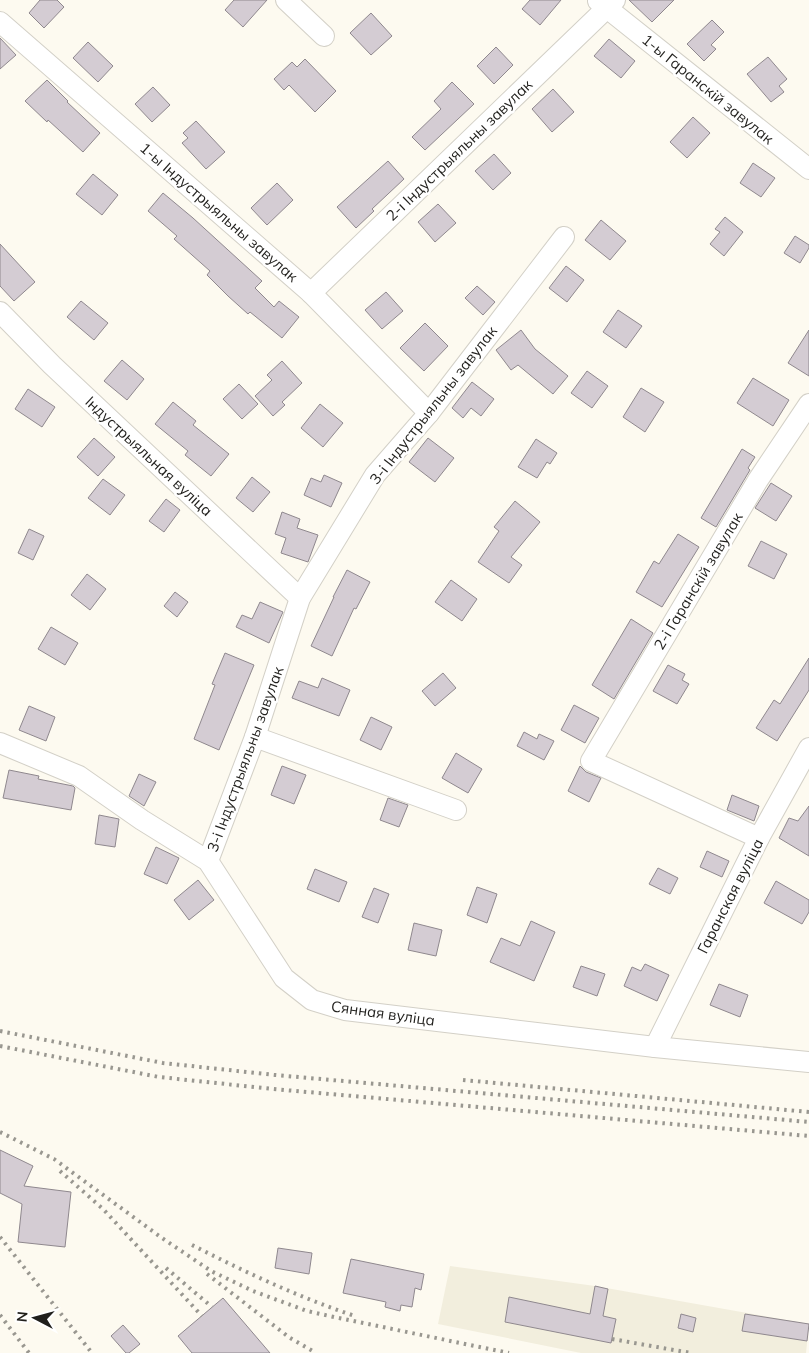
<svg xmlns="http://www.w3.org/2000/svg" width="809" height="1353" viewBox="0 0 809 1353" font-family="Mulish,sans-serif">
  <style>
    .built { fill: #f2eedd }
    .building { fill: #d4ccd3; stroke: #8f888e }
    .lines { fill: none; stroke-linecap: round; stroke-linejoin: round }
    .minor-casing { stroke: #d3d0c7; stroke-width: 22 }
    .minor { stroke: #fff; stroke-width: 20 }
    .rail { stroke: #999790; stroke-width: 4; stroke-dasharray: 2.5 5; stroke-linecap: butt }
    .labels { text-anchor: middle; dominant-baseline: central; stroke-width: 5; stroke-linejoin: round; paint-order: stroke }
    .street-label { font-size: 15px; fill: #201f1c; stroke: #fff }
  </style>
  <rect width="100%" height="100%" fill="#fdfaf0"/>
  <polygon class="built" points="450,1266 595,1286 809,1324 806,1353 581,1353 438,1324"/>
  <g class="building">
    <polygon points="40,0 57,0 64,7 44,28 29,13"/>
    <polygon points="234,0 267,0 243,27 225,10"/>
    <polygon points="530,0 561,0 540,25 522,9"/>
    <polygon points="629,0 674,0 652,22"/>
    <polygon points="371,13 392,36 371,55 350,33"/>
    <polygon points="712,20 724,32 711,45 716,49 704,61 687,44"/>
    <polygon points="0,38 16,55 0,69"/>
    <polygon points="609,39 635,61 621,78 594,56"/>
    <polygon points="88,42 113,66 98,82 73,58"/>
    <polygon points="496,47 513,65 494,84 477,66"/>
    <polygon points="768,57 787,79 779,86 784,92 771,102 747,74"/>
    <polygon points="305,59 336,91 315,112 289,85 284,90 274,79 292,62 297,67"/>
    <polygon points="47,80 68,101 67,102 100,133 83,152 48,120 47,122 25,101"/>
    <polygon points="452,82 474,104 425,150 412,137 441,109 434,101"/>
    <polygon points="153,87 170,105 152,122 135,104"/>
    <polygon points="553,89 574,112 552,132 532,109"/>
    <polygon points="693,117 710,133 687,158 670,142"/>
    <polygon points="196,121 225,152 206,169 182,143 188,138 183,133"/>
    <polygon points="494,154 511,173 493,190 475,171"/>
    <polygon points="388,161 404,179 372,209 374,211 356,228 337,207"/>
    <polygon points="753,163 775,178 761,197 740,183"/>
    <polygon points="93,174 118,195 102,215 76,194"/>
    <polygon points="277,183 293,200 267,225 251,208"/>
    <polygon points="163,193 193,218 262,281 255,288 274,307 279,301 299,317 282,338 250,312 248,314 228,296 207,275 210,271 174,239 177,236 148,211"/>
    <polygon points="438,204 456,223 435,242 418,222"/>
    <polygon points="725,217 743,232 724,256 710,244 720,232 715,229"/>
    <polygon points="601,220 626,241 610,260 585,240"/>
    <polygon points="795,236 809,245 809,248 800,263 784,253"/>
    <polygon points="0,244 35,282 14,301 0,286"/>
    <polygon points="566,266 584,280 567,302 549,288"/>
    <polygon points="477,286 495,302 483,315 465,298"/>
    <polygon points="386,292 403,311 382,329 365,310"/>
    <polygon points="81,301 108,323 94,340 67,317"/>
    <polygon points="618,310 642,326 626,348 603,332"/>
    <polygon points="425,323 448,346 424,371 400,348"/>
    <polygon points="521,330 535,349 568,376 553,394 518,365 511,370 496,350"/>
    <polygon points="809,330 809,376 788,363"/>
    <polygon points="122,360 144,379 127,400 104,381"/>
    <polygon points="282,361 302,383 282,402 285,405 273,416 255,396 272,380 267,375"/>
    <polygon points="587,371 608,386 592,408 571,393"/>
    <polygon points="753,378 789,400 773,426 737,403"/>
    <polygon points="472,382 494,399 481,416 471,408 463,418 452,408"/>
    <polygon points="239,384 258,404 242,419 223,399"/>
    <polygon points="641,388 664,402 645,432 623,417"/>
    <polygon points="28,389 55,407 42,427 15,409"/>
    <polygon points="173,402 196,421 193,425 229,454 211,476 185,455 188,451 155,424"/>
    <polygon points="320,404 343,423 323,447 301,428"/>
    <polygon points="94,438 115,457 98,476 77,457"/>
    <polygon points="428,438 454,458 435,482 409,462"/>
    <polygon points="536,439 557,453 550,464 547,462 537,478 518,467"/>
    <polygon points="742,449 755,457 748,468 750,470 716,527 701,518"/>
    <polygon points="324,475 342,483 331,507 304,495 311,478 321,482"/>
    <polygon points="252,477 270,492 253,512 236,498"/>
    <polygon points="103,479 125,495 110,515 88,498"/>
    <polygon points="771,483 792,496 776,521 755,508"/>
    <polygon points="166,499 180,510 164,532 149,521"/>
    <polygon points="515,501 540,522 511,557 522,565 509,583 478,562 499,531 494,527"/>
    <polygon points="282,512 300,519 297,528 318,535 308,562 281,553 286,538 275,534"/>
    <polygon points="29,529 44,536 33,560 18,553"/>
    <polygon points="678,534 699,547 662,607 636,592 654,561 659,564"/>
    <polygon points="761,541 787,554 774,579 748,566"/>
    <polygon points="347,570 370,582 356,609 354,608 332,656 311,646 334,597 333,597"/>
    <polygon points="87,574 106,589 90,610 71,595"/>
    <polygon points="451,580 477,599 462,621 435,602"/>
    <polygon points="175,592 188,602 177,617 164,606"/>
    <polygon points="260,602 283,612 269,643 236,627 242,615 252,619"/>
    <polygon points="631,619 653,633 614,699 592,685"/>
    <polygon points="51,627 78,643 65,665 38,649"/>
    <polygon points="225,653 254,665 219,750 194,739 215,685 212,684"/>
    <polygon points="809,658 809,690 777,741 756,728 774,700 780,704"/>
    <polygon points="668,665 685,674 682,680 689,684 677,704 653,691"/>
    <polygon points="443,673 456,688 435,706 422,691"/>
    <polygon points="322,678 350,690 339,716 292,698 299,681 318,688"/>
    <polygon points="574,705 599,718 585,743 561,730"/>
    <polygon points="29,706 55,717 46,741 19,730"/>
    <polygon points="371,717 392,727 381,750 360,740"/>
    <polygon points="524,732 537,739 539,734 554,741 544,760 517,746"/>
    <polygon points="456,753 482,769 468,793 442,778"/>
    <polygon points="282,766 306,775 294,804 271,795"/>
    <polygon points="580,766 586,772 601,778 589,802 568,791"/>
    <polygon points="9,770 39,776 38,779 73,786 75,788 71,810 3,798"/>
    <polygon points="139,774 156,782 144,806 129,796"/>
    <polygon points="732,795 759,806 754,821 727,810"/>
    <polygon points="388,798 408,805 399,827 380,820"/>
    <polygon points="809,806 809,856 779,838 789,818 798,821"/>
    <polygon points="99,815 119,819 115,847 95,844"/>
    <polygon points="156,847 179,858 167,884 144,874"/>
    <polygon points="707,851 729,861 722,877 700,867"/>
    <polygon points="658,868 678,878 670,894 649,884"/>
    <polygon points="315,869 347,882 339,902 307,889"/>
    <polygon points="198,880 214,900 189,920 174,900"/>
    <polygon points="776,881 809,900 809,912 802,924 764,903"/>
    <polygon points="477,887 497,894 487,923 467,915"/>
    <polygon points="374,888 389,894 378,923 362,917"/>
    <polygon points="531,921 555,932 534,981 490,962 501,938 520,946"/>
    <polygon points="414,923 442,930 436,956 408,950"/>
    <polygon points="645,964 669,975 657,1001 624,986 632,967 641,971"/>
    <polygon points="581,966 605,974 597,996 573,987"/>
    <polygon points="719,984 748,995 740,1017 710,1005"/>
    <polygon points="0,1150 33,1166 24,1186 71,1192 65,1247 18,1242 22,1204 0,1193"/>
    <polygon points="278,1248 312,1253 309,1274 275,1268"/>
    <polygon points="351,1259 424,1274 421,1290 415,1288 412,1307 401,1305 400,1311 385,1307 386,1302 343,1293"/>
    <polygon points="595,1286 608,1289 603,1316 616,1319 611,1343 505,1322 509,1297 590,1314"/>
    <polygon points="223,1298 270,1353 192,1353 178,1336"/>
    <polygon points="681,1314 696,1318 693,1332 678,1328"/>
    <polygon points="745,1314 809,1324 807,1341 742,1331"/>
    <polygon points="123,1325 140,1344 129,1353 126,1353 111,1336"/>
  </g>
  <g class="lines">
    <g class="minor-casing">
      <g id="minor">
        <polyline points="286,0 324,36"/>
        <polyline points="598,1 809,169"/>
        <polyline points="0,22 311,293 429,413"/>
        <polyline points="311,293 615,0"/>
        <polyline points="0,312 52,365 300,598"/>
        <polyline points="255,737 456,810"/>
        <polyline points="0,743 79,776 142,820 208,861 284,978 312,1000 345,1010 655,1047 809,1062"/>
        <polyline points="759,838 591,761 758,480 809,404"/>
        <polyline points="208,861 255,737 300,598 375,475 429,413 564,237"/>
        <polyline points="655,1047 759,838 809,748"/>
      </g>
    </g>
    <use href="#minor" class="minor"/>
    <g class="rail">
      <polyline points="0,1031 163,1063 275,1075 809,1122"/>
      <polyline points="0,1046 159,1077 273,1089 809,1136"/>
      <polyline points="463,1080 809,1112"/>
      <polyline points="0,1132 54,1159 162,1238 211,1271 253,1291 307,1311 334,1317 509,1353"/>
      <polyline points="60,1171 103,1209 202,1316"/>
      <polyline points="0,1237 92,1353"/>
      <path d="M192,1245C245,1272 298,1297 355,1316"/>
      <polyline points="166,1268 212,1307"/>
      <polyline points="207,1274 290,1338 316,1353"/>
      <polyline points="0,1315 29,1353"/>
      <polyline points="612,1339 691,1353"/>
    </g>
  </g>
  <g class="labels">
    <g class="street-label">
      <text transform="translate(708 89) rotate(39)">1-ы Гаранскій завулак</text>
      <text transform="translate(459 150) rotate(-44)">2-і Індустрыяльны завулак</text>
      <text transform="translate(219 212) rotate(41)">1-ы Індустрыяльны завулак</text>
      <text transform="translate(433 405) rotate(-52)">3-і Індустрыяльны завулак</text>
      <text transform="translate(149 456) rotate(43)">Індустрыяльная вуліца</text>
      <text transform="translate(698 581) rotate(-59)">2-і Гаранскій завулак</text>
      <text transform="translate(245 759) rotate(-70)">3-і Індустрыяльны завулак</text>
      <text transform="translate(730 896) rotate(-63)">Гаранская вуліца</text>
      <text transform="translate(383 1013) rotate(8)">Сянная вуліца</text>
    </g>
  </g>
  <g transform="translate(35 1318) rotate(276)" stroke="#ffffff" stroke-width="4" paint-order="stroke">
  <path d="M0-4L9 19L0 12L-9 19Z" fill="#201f1c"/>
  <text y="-8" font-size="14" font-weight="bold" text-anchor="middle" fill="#201f1c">N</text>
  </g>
</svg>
